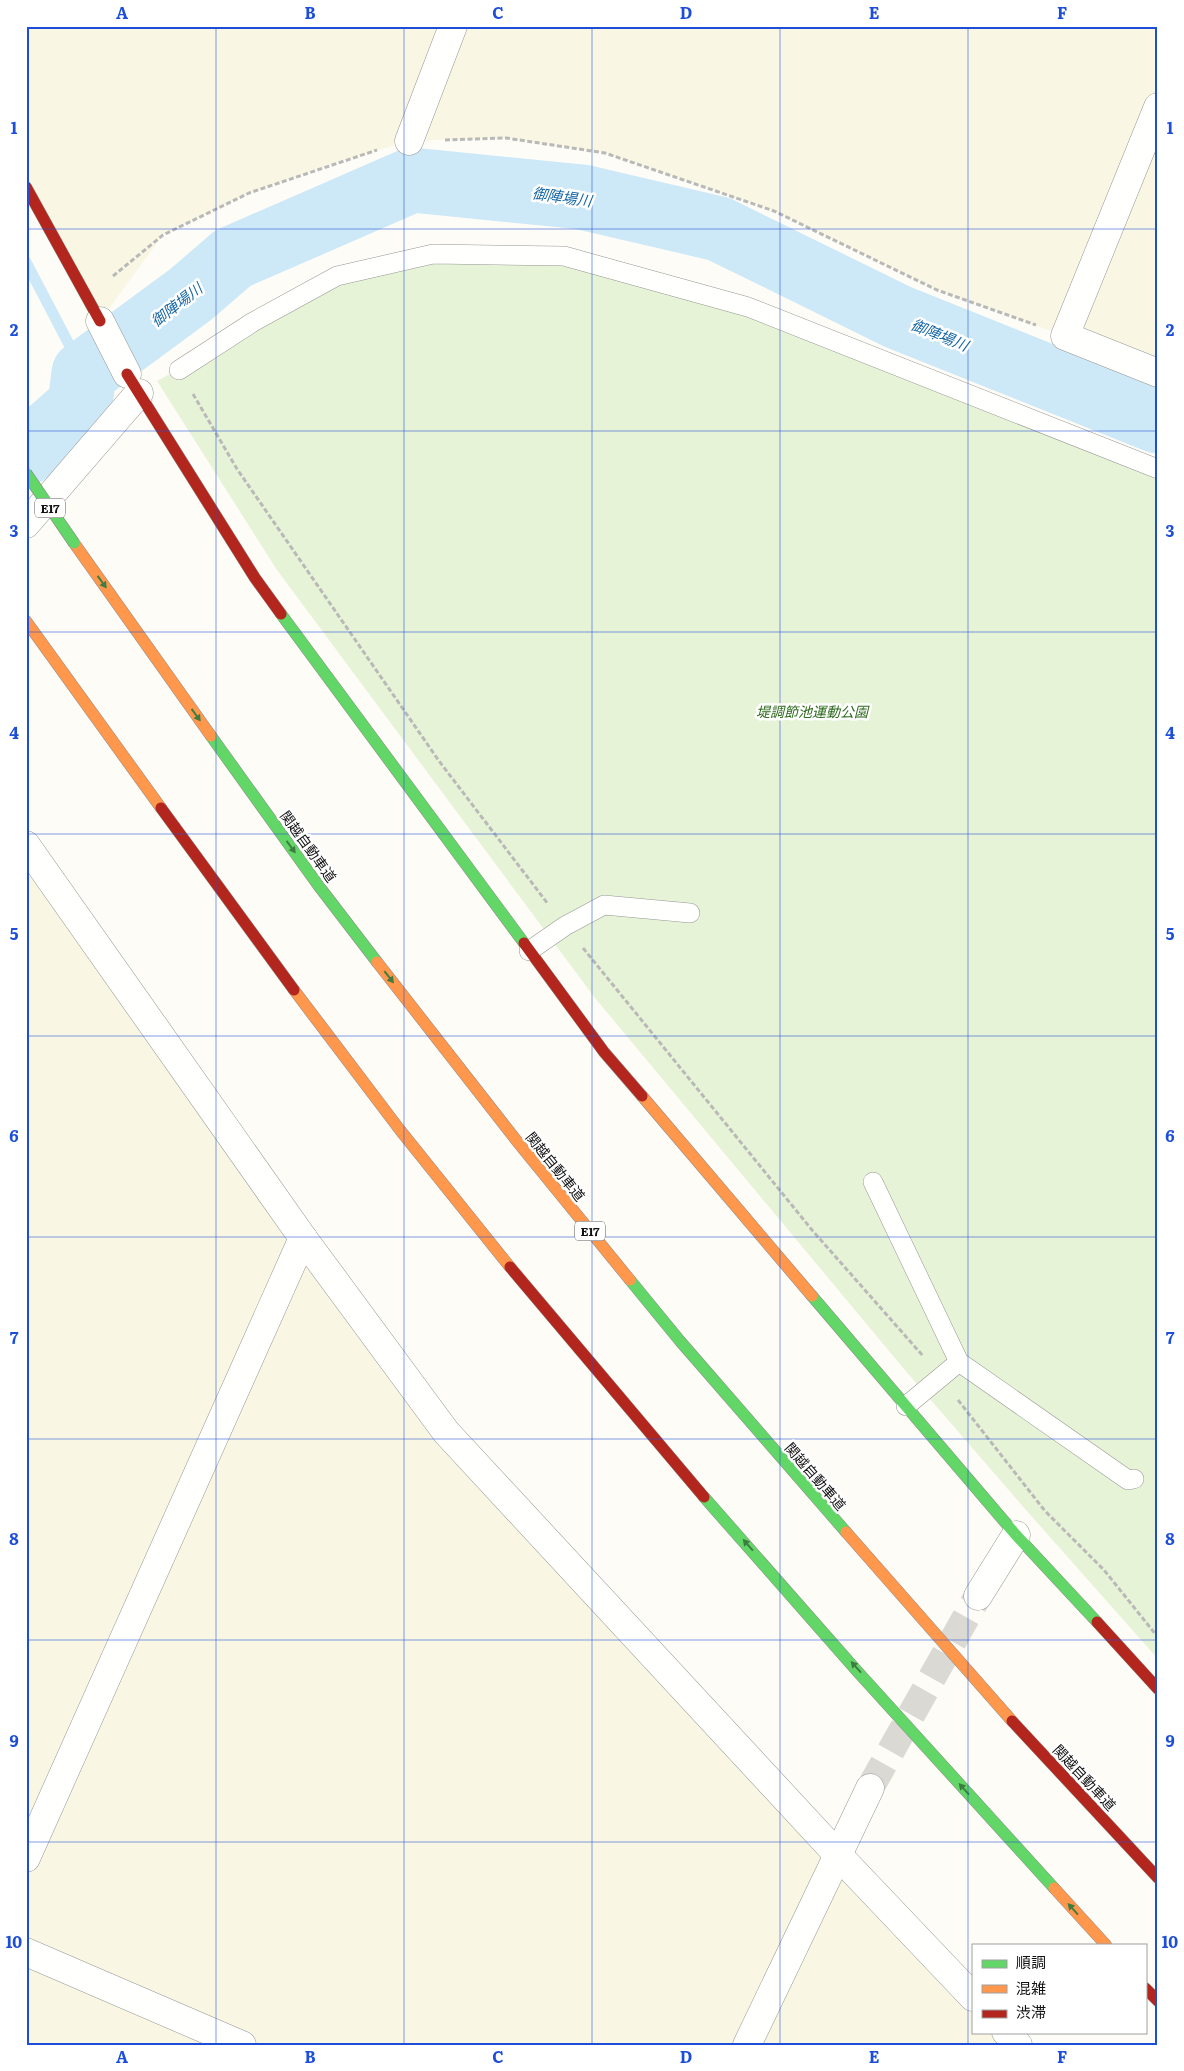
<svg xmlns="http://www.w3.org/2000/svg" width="1184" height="2071" viewBox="0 0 1184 2071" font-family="Literata,'Noto Sans JP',serif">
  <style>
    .farmland { fill: #f9f7e4 }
    .green { fill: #e7f3d7 }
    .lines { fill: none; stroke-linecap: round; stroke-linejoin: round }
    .stream { stroke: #cde8f7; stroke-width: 11 }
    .river { stroke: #cde8f7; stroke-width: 65 }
    .street-tunnel { stroke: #dad9d4; stroke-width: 28; stroke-dasharray: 28 14; stroke-linecap: butt }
    .lane-casing { stroke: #979795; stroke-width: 20 }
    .street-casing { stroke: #979795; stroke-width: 29 }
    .fast-casing { stroke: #8e8d8b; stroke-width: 12 }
    .slow-casing { stroke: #8e8d8b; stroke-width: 12 }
    .jam-casing { stroke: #8e8d8b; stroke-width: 12 }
    .path { stroke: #b9b9b8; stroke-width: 3; stroke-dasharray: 5 2.5; stroke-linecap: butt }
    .lane { stroke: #fffffe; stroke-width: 19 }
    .street { stroke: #fffffe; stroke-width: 28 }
    .fast { stroke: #63d668; stroke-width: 11 }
    .slow { stroke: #ff974d; stroke-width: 11 }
    .jam { stroke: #b3261e; stroke-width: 11 }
    .fast-bridge-casing { stroke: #858482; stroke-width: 12; stroke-linecap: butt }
    .fast-bridge { stroke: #63d668; stroke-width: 11 }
    .oneway { fill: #3e7d41 }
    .grid { fill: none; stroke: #1d4ed8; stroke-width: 1; stroke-opacity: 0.55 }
    .labels { text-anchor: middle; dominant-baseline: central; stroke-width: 5; stroke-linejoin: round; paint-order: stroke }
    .shield { fill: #fff; stroke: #585858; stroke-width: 1 }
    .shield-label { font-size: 12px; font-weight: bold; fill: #111 }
    .park-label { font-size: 14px; font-style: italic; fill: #2f6b1f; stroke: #fff }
    .street-label { font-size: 14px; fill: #111; stroke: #fff }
    .water-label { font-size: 15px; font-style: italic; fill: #1768a6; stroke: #fff }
    .neatline { fill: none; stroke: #1d4ed8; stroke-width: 2 }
    .grid-label { font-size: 16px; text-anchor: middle; font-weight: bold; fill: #1d4ed8 }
  </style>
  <rect width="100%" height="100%" fill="#fdfcf7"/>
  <g class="farmland">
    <polygon points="26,26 1158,26 1158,375 1065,336 937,290 774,211 605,153 506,138 409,141 332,164 249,193 163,235 100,321 26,186"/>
    <polygon points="26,845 447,1432 973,1994 973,2032 1010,2032 1022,2045 26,2045"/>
  </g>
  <polygon class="green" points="437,260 565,262 750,315 1158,478 1158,1659 1026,1510 904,1369 595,998 277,570 157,381 338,282"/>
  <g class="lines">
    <polyline class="stream" points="26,262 84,373"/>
    <polyline class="river" points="26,453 80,405 84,373 190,295 233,258 412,180 582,197 719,229 898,317 1158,421"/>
    <polyline class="street-tunnel" points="870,1788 978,1596"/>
    <g class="lane-casing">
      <g id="lane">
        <polyline points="179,370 253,322 337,276 433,254 564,256 748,307 1158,469"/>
        <polyline points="529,951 565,926 604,905 690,913"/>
        <polyline points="873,1182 959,1362 1128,1480 1134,1479"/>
        <polyline points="906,1406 959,1362"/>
      </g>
    </g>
    <g class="street-casing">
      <g id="street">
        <polyline points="1158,107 1065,336 1158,373"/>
        <polyline points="409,141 453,26"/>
        <polyline points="100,321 127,374"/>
        <polyline points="26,524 139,393"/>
        <polyline points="26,845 303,1238 446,1432 838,1855 973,1997"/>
        <polyline points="978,1596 1016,1535"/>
        <polyline points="26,1858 303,1238"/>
        <polyline points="26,1952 242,2045"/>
        <polyline points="1006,2032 1018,2045"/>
        <polyline points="747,2045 870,1788"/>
      </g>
    </g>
    <g class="fast-casing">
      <g id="fast">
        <polyline points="281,614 524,943"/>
        <polyline points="211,736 318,885 377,962"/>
        <polyline points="630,1280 680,1341 846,1532"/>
        <polyline points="812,1296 1016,1535 1097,1622"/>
        <polyline points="704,1497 857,1671 1054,1888"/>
      </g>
    </g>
    <g class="slow-casing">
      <g id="slow">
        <polyline points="74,543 211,736"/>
        <polyline points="26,621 161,808"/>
        <polyline points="377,962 516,1140 630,1280"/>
        <polyline points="294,990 400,1130 510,1267"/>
        <polyline points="642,1096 812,1296"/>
        <polyline points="846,1532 1012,1721"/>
        <polyline points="1054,1888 1106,1945"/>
      </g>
    </g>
    <g class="jam-casing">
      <g id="jam">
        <polyline points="26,187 100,321"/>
        <polyline points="127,374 255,578 281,614"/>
        <polyline points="161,808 294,990"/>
        <polyline points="524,943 604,1052 642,1096"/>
        <polyline points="510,1267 704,1497"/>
        <polyline points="1097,1622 1158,1689"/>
        <polyline points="1012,1721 1158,1878"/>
        <polyline points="1145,1988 1158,2001"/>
      </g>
    </g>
    <g class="path">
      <polyline points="445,140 506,138 605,153 774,211 937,290 1036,325"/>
      <polyline points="113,276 163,235 249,193 377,150"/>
      <polyline points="193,394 237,469 439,761 548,904"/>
      <polyline points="583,948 812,1230 923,1356"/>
      <polyline points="958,1400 1045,1511 1104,1570 1157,1636"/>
    </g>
    <use href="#lane" class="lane"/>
    <use href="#street" class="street"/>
    <use href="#fast" class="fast"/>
    <use href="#slow" class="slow"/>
    <use href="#jam" class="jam"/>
    <g class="fast-bridge-casing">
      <polyline id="fast-bridge" points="26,473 74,543"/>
    </g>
    <use href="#fast-bridge" class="fast-bridge"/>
  </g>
  <defs><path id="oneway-solid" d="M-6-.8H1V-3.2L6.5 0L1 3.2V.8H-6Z" transform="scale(1.25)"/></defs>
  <g class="oneway">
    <use href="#oneway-solid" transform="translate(102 582) rotate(54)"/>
    <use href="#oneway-solid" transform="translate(196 715) rotate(54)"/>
    <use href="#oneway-solid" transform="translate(291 847) rotate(54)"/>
    <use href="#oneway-solid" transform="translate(389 977) rotate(52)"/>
    <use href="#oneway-solid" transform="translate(748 1545) rotate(-131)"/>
    <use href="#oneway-solid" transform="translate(856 1667) rotate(-132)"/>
    <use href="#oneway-solid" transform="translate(964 1789) rotate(-132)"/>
    <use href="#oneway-solid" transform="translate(1073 1909) rotate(-132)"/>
  </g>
  <path class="grid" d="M216,26V2045M404,26V2045M592,26V2045M780,26V2045M968,26V2045M26,229H1158M26,431H1158M26,632H1158M26,834H1158M26,1036H1158M26,1237H1158M26,1439H1158M26,1640H1158M26,1842H1158"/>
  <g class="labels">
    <g class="shield">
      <rect x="35" y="498.5" width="30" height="19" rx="4"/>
      <rect x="575" y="1221.5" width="30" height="19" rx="4"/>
    </g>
    <g class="shield-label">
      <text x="50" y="508">E17</text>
      <text x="590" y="1231">E17</text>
    </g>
    <g class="park-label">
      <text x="812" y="711">堤調節池運動公園</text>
    </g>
    <g class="street-label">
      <text transform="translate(309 846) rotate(54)">関越自動車道</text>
      <text transform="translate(556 1166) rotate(51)">関越自動車道</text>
      <text transform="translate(816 1476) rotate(49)">関越自動車道</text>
      <text transform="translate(1085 1777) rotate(47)">関越自動車道</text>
    </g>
    <g class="water-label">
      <text transform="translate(562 196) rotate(8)">御陣場川</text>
      <text transform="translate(176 304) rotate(-38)">御陣場川</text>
      <text transform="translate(940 334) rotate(22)">御陣場川</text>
    </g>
  </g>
  <rect width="1184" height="2071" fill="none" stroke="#ffffff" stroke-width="55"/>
  <rect x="972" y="1944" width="175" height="90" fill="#ffffff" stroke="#a0a0a0"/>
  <rect x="982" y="1960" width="25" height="8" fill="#63d668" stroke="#a0a0a0"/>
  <text x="1016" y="1968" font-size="15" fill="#111111">順調</text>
  <rect x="982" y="1985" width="25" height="8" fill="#ff974d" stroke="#a0a0a0"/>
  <text x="1016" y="1994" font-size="15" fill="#111111">混雑</text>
  <rect x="982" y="2010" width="25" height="8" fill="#b3261e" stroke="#a0a0a0"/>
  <text x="1016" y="2018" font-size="15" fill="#111111">渋滞</text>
  <rect x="28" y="28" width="1128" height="2016" class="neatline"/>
  <g class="grid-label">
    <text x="122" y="19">A</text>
    <text x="310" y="19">B</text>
    <text x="498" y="19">C</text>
    <text x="686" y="19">D</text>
    <text x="874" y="19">E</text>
    <text x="1062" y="19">F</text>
    <text x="14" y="134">1</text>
    <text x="1170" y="134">1</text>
    <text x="14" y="336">2</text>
    <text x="1170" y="336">2</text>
    <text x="14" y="537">3</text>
    <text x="1170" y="537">3</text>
    <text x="14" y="739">4</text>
    <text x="1170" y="739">4</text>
    <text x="14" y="940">5</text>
    <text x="1170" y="940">5</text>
    <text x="14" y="1142">6</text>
    <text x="1170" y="1142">6</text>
    <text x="14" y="1344">7</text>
    <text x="1170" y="1344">7</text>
    <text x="14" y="1545">8</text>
    <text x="1170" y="1545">8</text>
    <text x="14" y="1747">9</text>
    <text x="1170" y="1747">9</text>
    <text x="14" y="1948">10</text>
    <text x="1170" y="1948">10</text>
    <text x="122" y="2063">A</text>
    <text x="310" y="2063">B</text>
    <text x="498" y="2063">C</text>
    <text x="686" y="2063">D</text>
    <text x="874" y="2063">E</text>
    <text x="1062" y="2063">F</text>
  </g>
</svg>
